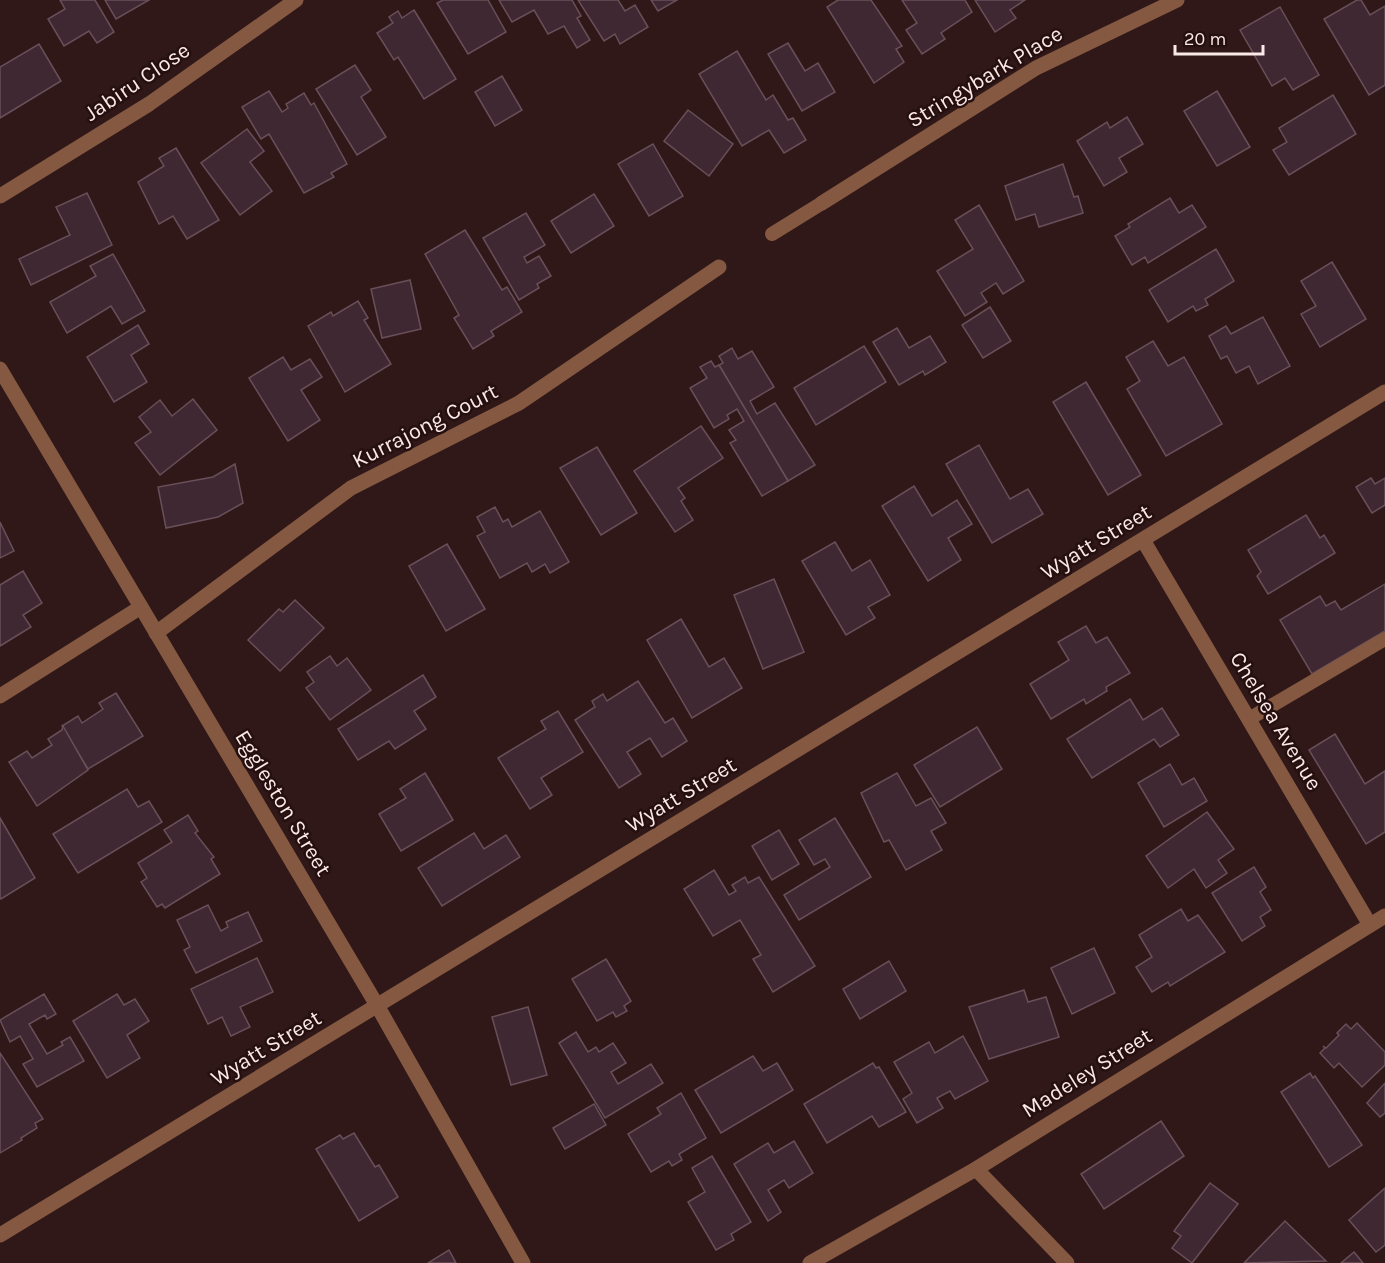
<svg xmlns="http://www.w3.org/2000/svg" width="1385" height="1263" viewBox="0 0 1385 1263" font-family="Karla,sans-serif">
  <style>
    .building { fill: #402832; stroke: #694f59; stroke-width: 1.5 }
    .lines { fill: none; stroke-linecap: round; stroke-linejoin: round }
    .service { stroke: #855841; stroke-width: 14 }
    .minor { stroke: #855841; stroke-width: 15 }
    .labels { text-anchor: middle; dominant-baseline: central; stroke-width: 5; stroke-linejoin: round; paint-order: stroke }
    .street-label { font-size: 22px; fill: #fae9e8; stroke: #250f0f }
  </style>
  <rect width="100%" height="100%" fill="#301818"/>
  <g class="building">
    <polygon points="60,0 95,0 114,32 97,43 89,31 64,46 48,19 65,9"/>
    <polygon points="105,0 149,0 116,19"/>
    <polygon points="443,0 488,0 506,32 468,54 437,3"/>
    <polygon points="499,0 572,0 581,16 577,18 590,40 577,48 564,26 548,34 534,10 512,22"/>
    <polygon points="578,0 618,0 625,11 635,5 648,27 620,44 615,34 604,41"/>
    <polygon points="651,0 677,0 658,11"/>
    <polygon points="838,0 871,0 902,46 896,49 904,62 874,83 827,7"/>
    <polygon points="902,0 965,0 972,12 941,33 945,39 922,54 906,30 917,23"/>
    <polygon points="975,0 1025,0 1010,10 1016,18 995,32"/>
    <polygon points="1357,0 1361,0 1370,15 1385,6 1385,85 1369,95 1324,19"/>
    <polygon points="1280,7 1319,75 1293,90 1285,78 1272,86 1240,30"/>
    <polygon points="414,10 456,79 424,99 398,57 394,60 377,33 393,23 389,17 398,11 402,18"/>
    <polygon points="788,43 805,71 818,63 835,92 802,111 768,54"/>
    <polygon points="39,44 61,81 0,118 0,67"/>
    <polygon points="737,51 766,100 773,95 788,120 793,118 806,140 784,153 769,130 742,146 699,74"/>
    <polygon points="355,65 371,90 361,97 386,137 357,155 316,89"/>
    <polygon points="502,76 522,110 495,126 475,92"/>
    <polygon points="269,91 282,112 288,108 286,104 304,93 311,105 314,103 347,164 331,173 334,177 304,193 269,134 261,139 242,107"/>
    <polygon points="1217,91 1250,147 1217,166 1184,111"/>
    <polygon points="1333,95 1356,134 1289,175 1273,150 1287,142 1279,128"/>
    <polygon points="688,110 733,144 709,176 664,141"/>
    <polygon points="1127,117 1143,144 1119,158 1127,172 1104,186 1077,141 1107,122 1110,128"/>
    <polygon points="247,129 264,151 250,162 272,191 240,215 201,163"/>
    <polygon points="653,144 683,196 649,216 618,164"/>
    <polygon points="176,148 219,220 187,239 173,216 159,224 138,182 164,166 159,158"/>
    <polygon points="1063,164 1074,197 1078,196 1083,213 1039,227 1035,214 1016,220 1005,186"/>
    <polygon points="87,193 112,245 31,285 19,259 70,235 56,207"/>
    <polygon points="594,194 614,226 571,253 551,221"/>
    <polygon points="1170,198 1179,213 1192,205 1206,227 1148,263 1145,257 1132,265 1115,236 1130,227 1128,224"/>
    <polygon points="979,205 1024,281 1003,294 996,283 981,293 987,302 965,316 937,271 973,249 955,220"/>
    <polygon points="526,213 545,245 524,257 527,263 539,256 551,276 537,284 539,288 519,300 483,238"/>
    <polygon points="465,230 502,290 507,287 522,312 491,331 494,336 473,349 454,318 459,315 425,254"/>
    <polygon points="1216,249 1234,281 1205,299 1208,305 1196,311 1193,306 1168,322 1149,290"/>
    <polygon points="113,254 145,311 122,324 111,306 67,333 50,302 96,276 90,266"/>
    <polygon points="1332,262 1366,319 1320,347 1301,314 1316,306 1301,281"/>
    <polygon points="410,280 421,329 382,338 371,289"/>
    <polygon points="358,301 368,318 364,320 391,364 345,392 308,326 331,312 333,316"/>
    <polygon points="990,307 1011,341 983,358 962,325"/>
    <polygon points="1263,317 1290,366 1258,384 1249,366 1236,373 1227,356 1221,359 1209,336 1226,326 1231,334"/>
    <polygon points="138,325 149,344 131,355 147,382 114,402 87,357"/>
    <polygon points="897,328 909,348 930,336 946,362 925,375 923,371 899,385 873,342"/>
    <polygon points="1153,341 1168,366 1184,357 1222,424 1166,456 1127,389 1140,381 1126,357"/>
    <polygon points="864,346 886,382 816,425 794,388"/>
    <polygon points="732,348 738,359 752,351 774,387 750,401 757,414 775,403 815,465 788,481 719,365 723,363 719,356"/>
    <polygon points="283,357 291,370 310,359 322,377 301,390 320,420 288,441 249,378"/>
    <polygon points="711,361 715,367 719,365 788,481 762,496 730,443 736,440 729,430 744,421 737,409 727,415 729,419 714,428 690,388 707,378 700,367"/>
    <polygon points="1086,382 1141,475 1108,495 1053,402"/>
    <polygon points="193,399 217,430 160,475 135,443 151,432 139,417 160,400 172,416"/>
    <polygon points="701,426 723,458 678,488 685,498 681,501 693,520 675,532 634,471"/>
    <polygon points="979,445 1010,499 1028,489 1043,514 992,543 946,464"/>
    <polygon points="597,447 637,513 601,535 560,468"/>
    <polygon points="235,464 243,503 218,517 166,528 158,487 213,477"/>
    <polygon points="1371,478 1375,484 1385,478 1385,505 1372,513 1356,487"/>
    <polygon points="914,486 932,516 957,500 972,524 948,538 961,560 928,581 882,506"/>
    <polygon points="495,507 503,522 508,519 512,527 540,511 569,562 550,573 545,564 532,572 527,563 500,578 477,536 485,532 477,517"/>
    <polygon points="1306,515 1320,538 1324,535 1335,553 1268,594 1257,576 1261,572 1248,550"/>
    <polygon points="0,522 14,551 0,558"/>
    <polygon points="835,542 852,571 870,560 890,595 868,607 875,618 846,635 802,561"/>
    <polygon points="447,544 485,609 446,631 409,566"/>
    <polygon points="23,571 42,603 23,615 31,627 0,646 0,585"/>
    <polygon points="774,579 804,652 763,669 734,595"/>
    <polygon points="1385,584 1385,631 1312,674 1280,620 1320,596 1326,606 1335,601 1341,610"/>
    <polygon points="295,600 324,628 280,671 248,640 279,609 283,612"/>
    <polygon points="681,619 709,667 724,658 742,688 692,718 647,640"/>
    <polygon points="1086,626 1096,643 1107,637 1130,673 1106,687 1107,691 1086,704 1084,699 1051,719 1030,684 1069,660 1058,642"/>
    <polygon points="330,656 337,666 347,658 371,690 330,720 306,688 314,682 307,672"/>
    <polygon points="423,675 436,697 414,711 426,729 395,749 389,741 358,760 338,729"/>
    <polygon points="638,681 665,723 673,718 687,741 662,757 650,738 627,752 641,774 619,788 575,720 595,707 592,701 603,694 607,701"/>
    <polygon points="116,693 143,736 88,769 62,726 78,716 82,723 103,709 99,703"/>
    <polygon points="1130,699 1143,720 1162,708 1179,735 1160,747 1154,739 1092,778 1067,739"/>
    <polygon points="558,711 583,752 541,778 552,795 530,809 498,758 546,729 541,721"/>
    <polygon points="63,726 88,770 37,806 9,762 27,751 32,758 52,745 48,739 62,730"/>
    <polygon points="977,727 1002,769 940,807 914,765"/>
    <polygon points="1335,734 1365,784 1385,771 1385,832 1366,844 1309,750"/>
    <polygon points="1170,764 1182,785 1194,778 1207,801 1164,827 1138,783"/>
    <polygon points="425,773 453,820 401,851 379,814 406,798 400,789"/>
    <polygon points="897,773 916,806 931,798 946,823 931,831 942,850 906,870 889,840 884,842 861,793"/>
    <polygon points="127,789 138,807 149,801 162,822 78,873 53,834"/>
    <polygon points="1207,812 1234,849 1218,860 1227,873 1206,888 1194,869 1168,888 1146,856"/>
    <polygon points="188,815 198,831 195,833 214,857 211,859 220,874 165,908 162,904 157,907 141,882 147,878 138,863 172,842 164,830"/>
    <polygon points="0,818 35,878 1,899 0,897"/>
    <polygon points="835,818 871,877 799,920 784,895 830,867 825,859 814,865 799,840"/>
    <polygon points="779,830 799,864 772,880 752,846"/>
    <polygon points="474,833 484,849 506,835 520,857 442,906 418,868"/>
    <polygon points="1254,867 1266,887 1260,892 1271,910 1260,917 1265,926 1242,941 1212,893"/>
    <polygon points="714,870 729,895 736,891 732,885 745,877 748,883 759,877 815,966 773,992 753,959 761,955 740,920 713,936 684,889"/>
    <polygon points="208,905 221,931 228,927 226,922 248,912 262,941 196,973 184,950 190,947 177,920"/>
    <polygon points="1181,909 1188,921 1198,915 1225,952 1170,986 1168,982 1152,992 1136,967 1152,957 1139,935"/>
    <polygon points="1094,948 1115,993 1072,1014 1051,968"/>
    <polygon points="257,958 273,992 240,1007 250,1027 231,1036 222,1017 208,1024 191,989"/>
    <polygon points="606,959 631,1001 624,1006 627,1011 616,1017 613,1012 597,1021 572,979"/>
    <polygon points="889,961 906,991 860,1019 843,989"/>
    <polygon points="1024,990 1028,1002 1046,997 1059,1037 989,1059 969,1007"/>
    <polygon points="44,994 56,1014 47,1019 45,1015 29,1024 47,1054 63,1045 61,1042 70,1037 84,1061 37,1087 23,1064 33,1059 20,1036 10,1042 0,1020"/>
    <polygon points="117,994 124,1005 135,999 149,1021 127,1035 140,1058 107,1078 73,1021"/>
    <polygon points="528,1007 547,1075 511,1085 492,1017"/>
    <polygon points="1357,1023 1385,1052 1385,1065 1362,1087 1339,1063 1334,1068 1320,1053 1325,1048 1323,1046 1326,1048 1339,1035 1337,1033 1346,1024 1351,1029"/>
    <polygon points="576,1032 588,1052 596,1047 599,1052 613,1043 626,1063 611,1072 618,1084 651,1064 663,1083 605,1118 559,1043"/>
    <polygon points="963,1036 988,1081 955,1099 950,1091 937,1098 943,1108 917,1123 903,1099 912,1093 894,1062 929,1042 935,1053"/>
    <polygon points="0,1053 43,1119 35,1123 37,1128 21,1138 22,1140 0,1153"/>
    <polygon points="753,1056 763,1071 777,1063 793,1090 721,1133 695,1090"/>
    <polygon points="873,1063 876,1068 879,1067 906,1112 879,1127 872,1116 827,1143 804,1104"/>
    <polygon points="1310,1073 1313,1078 1315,1076 1362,1145 1329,1167 1281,1092"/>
    <polygon points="1385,1083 1385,1113 1380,1117 1367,1103"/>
    <polygon points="681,1093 706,1138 679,1154 682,1160 672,1166 669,1161 651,1172 628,1134 661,1114 657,1108"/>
    <polygon points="594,1104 606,1125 565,1149 553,1128"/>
    <polygon points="1161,1121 1184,1156 1104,1209 1081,1174"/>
    <polygon points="354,1133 375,1167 379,1165 398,1197 359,1221 316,1149 340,1135 343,1139"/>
    <polygon points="794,1141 813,1173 789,1188 784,1180 768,1190 781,1212 768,1221 734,1164 768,1143 774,1153"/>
    <polygon points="712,1156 751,1222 731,1234 734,1240 716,1250 688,1202 705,1192 692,1168"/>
    <polygon points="1210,1183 1238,1204 1192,1263 1172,1248 1181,1236 1174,1231"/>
    <polygon points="1385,1188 1385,1245 1376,1252 1349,1220"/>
    <polygon points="1285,1221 1326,1261 1244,1263"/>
    <polygon points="449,1250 456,1263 428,1263"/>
    <polygon points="1354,1252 1363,1263 1341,1263"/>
  </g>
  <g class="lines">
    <g class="service">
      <polyline points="772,234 822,203"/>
      <polyline points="1249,719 1385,639"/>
    </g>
    <g class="minor">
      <polyline points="0,196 149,104 296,0"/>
      <polyline points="822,203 1036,68 1177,0"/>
      <polyline points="0,369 378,1007 523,1263"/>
      <polyline points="1143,540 1370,925"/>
      <polyline points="156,633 351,488 519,403 719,267"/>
      <polyline points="0,696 141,607"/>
      <polyline points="976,1169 1067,1263"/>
      <polyline points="0,1235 1385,392"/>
      <polyline points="810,1263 976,1169 1385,916"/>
    </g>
  </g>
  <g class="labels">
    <g class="street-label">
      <text transform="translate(985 77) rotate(-31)">Stringybark Place</text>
      <text transform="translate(137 82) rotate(-34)">Jabiru Close</text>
      <text transform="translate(425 426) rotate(-27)">Kurrajong Court</text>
      <text transform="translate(1096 542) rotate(-31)">Wyatt Street</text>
      <text transform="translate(1276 721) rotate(59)">Chelsea Avenue</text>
      <text transform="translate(681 795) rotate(-31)">Wyatt Street</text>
      <text transform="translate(283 803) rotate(59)">Eggleston Street</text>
      <text transform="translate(266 1048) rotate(-31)">Wyatt Street</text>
      <text transform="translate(1087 1073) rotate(-32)">Madeley Street</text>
    </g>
  </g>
  <path d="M1175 45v9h88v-9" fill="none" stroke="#fae9e8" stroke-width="3"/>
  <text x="1184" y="45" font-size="18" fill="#fae9e8" stroke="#250f0f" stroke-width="4.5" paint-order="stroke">20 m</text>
</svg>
